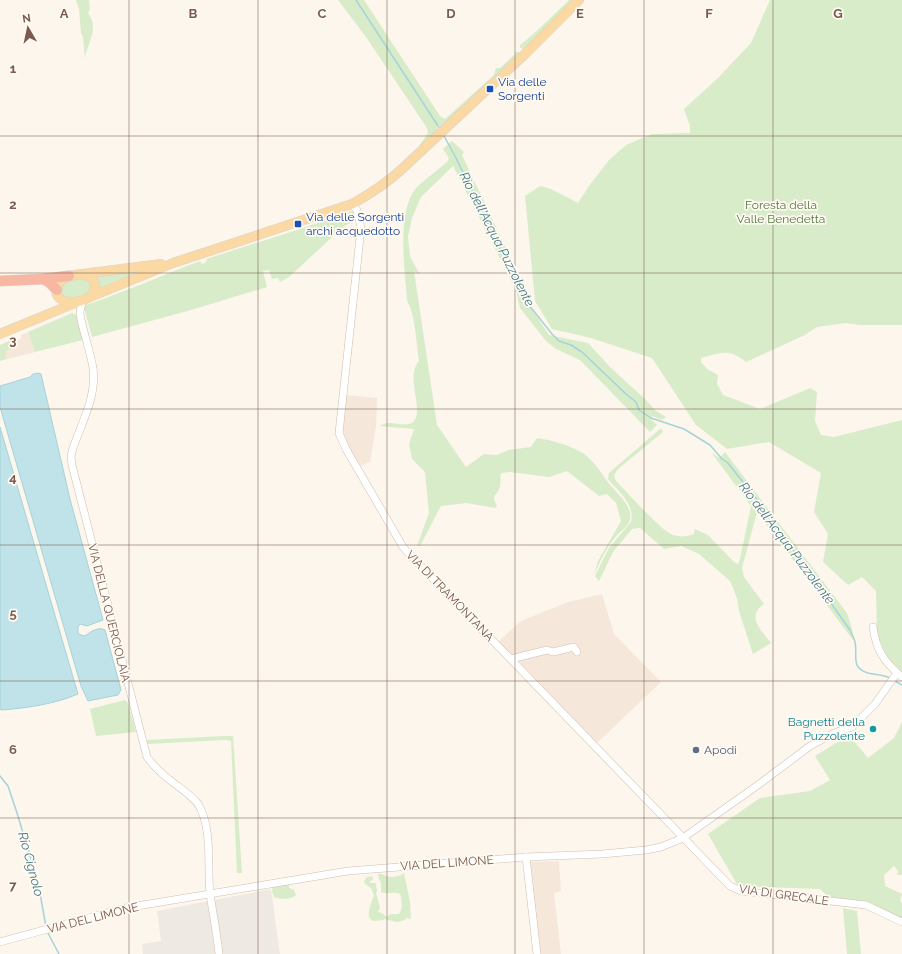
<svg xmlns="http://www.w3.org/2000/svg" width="902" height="954" viewBox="0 0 902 954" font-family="Raleway,sans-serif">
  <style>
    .residential { fill: #f5e8da }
    .industrial { fill: #efe9e4 }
    .green { fill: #d8ecc9 }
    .water { fill: #bfe3e8; stroke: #a5d3da }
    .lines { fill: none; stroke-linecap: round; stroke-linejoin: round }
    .stream { stroke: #a5d3da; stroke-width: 1.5 }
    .minor-casing { stroke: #d1beb0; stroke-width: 8 }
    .major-casing { stroke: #dad1cd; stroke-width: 10 }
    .highway-casing { stroke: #dad1cd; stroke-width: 11 }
    .minor { stroke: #fff; stroke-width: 7 }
    .major { stroke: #fbd9a5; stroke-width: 9 }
    .highway { stroke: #f7b7a3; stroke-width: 10 }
    .grid { fill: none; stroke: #7a5c4d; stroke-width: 1; stroke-opacity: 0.55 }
    .transit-dot { fill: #1a4fb4; stroke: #fffaf3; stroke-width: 1.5 }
    .culture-dot { fill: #0f9aa8; stroke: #fffaf3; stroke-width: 1.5 }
    .service-dot { fill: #5c6f8a; stroke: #fffaf3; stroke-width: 1.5 }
    .labels { text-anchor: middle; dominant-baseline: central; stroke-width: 3.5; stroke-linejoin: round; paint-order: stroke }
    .transit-label { font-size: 12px; fill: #164399; stroke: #fffaf3; text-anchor: start }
    .park-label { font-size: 12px; fill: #537a41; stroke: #fffaf3 }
    .street-label { font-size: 12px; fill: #7a5c4d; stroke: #fffaf3 }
    .culture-label { font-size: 12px; fill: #0d838f; stroke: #fffaf3; text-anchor: end }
    .service-label { font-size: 12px; fill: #4e5e75; stroke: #fffaf3; text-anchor: start }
    .water-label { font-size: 13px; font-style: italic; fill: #437c86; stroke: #fffaf3 }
    .grid-label { font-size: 13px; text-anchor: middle; font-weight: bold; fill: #7a5c4d; stroke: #fffaf3; stroke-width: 3.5; stroke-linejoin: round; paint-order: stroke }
  </style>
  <rect width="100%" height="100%" fill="#fdf6ec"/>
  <g class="residential">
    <polygon points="28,332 35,352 7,359 5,352 9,350 8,348 12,346 9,341 16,338 18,340 21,339 21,335"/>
    <polygon points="346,395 377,398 376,426 370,462 360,466 343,437 342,430"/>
    <polygon points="602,594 614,634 661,682 596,744 498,642 521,621 568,602"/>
    <polygon points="559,861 561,891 554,893 561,954 539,954 529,865 531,862"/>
  </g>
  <g class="industrial">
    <polygon points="271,889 280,954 222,954 214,900"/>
    <polygon points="208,901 215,954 143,954 142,944 161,941 157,911"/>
  </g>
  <g class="green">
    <path d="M76,0H89L90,9L88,13C100,29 87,43 85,59L83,37L81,33L79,9Z"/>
    <polygon points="338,0 364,0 440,116 445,119 494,75 496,68 500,68 515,54 514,52 519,52 518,56 441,127 437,124 437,132 417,149 428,133 427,128 366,37"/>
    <path d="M569,0H574L525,49L520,48V45C538,31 553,15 569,0Z"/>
    <path d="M770,0H902V325H860L846,323L817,327L805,335L746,362C728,348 722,353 701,358V362L707,369L718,375L717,384L723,395L760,409L810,388L817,392L815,421L821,435L834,437L902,420V672L888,658L877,635L876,591L862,577L848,585L823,562L828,534L814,512L821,473L769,442L727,449L696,425L652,358L591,338L552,329L535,301L525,196L540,186L551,189L578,203L589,186L609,160L626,145L652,134L690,133V126L684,109L718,78L751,43Z"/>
    <path d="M452,141L464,152L462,155L527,293L528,303L549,335L588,343L612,369L645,399L656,411L666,417L662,420L652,416L651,419L657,425L650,432L580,360L556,349L546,341L520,308L516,290L453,166L421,197L412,218L408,237L410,256L420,275L414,271L437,425L466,467L484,454L497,455L508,450L531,447L537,438C551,440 569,445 581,452C592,458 600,471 607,481C614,491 633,505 630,519C629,525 623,530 619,533C607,545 601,560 594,575L598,561L621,521L616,503L607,494L599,496L567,471L549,477L510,472L501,473C500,477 501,481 500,486C498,497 490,492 497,506L495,508L466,503L441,506L420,546H417L429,513L425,472L412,459L409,444L414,429L379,426C382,425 385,423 388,423C396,422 408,428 414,421C424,409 405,377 419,361C416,342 416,318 407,300C405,270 396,212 416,188C424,180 438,170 447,162L449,158L443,149Z"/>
    <path d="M351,211L354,212L356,219L342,228L289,277L280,282L278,278L272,279L269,270L263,271L267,287L191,310L92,337L84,308L86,305C125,292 162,275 200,261L202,264L206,262L207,259L209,258L300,229Z"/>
    <polygon points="145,270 98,290 94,276"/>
    <polygon points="84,278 92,283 91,291 75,300 62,297 60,286 66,280"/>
    <polygon points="72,313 76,315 83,340 35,352 28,332"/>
    <polygon points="9,341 12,346 9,348 9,350 5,352 7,359 0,361 0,345"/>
    <path d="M661,428L663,432L618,469L614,475L616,481C628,493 659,529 673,535C680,537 687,537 694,534L695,529L708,535L734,562L738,564L740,559L751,506L711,452L719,458L725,452L847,613L852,629L853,640L757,512L742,568L744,577L764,604C762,606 758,608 757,611C751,622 765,635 771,643L753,654L739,611L737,598L730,581L699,554L681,546L664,549L640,528L632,529L613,552L599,581L595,576L609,548L631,522C635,504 619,492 608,479L609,473Z"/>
    <polygon points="125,700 128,703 136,732 96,736 90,709"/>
    <polygon points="902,722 902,875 897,875 898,871 894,866 884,875 885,886 902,894 900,900 902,904 902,919 867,904 831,899 820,889 738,886 708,834 760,798 810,791 830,780 815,756 849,735 868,758 894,738"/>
    <polygon points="224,736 233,736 242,873 237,873 231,741 226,740 148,744 147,740"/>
    <path d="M404,873L410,902L411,919L406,918L405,920L397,922L384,919V920C381,920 376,921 374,921C363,918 373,900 374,895L371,888L365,884L364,881L367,877L372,876L373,880L370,881V883H375L376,884L377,891L376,893L380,908L378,912L382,913L386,917L391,914H399C403,909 402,900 400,894C393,891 387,895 381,892V883L379,879L378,874H382C386,877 393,878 398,876C400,876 402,874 404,873Z"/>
    <path d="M273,884H289V888L294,890L296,895C291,900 280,899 274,897L272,891Z"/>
    <polygon points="843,908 857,911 861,954 847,954"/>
  </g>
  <g class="water">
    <path d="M38,373L41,374L70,499L103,620L87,626L80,624L78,627V633L81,635L85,636C90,632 99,626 105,630L121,690L118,695L88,701L81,686L0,407V386L30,377L33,374Z"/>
    <path d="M0,427L78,694C55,704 27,708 2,710L0,709Z"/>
  </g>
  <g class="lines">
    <g class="stream">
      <polyline points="356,0 440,129"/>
      <path d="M443,134L456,158L525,300L552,334L559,341L571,345L582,352L626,394L636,402L639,410L651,418L684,429L710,445L722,459L728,463L764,509L770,520L779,530L850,630C852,634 854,638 855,642C858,655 850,668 868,673C876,675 883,674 890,678"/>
      <polyline points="895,681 902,685"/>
      <polyline points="0,776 8,786 17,813 38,882 46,927"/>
      <polyline points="47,931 59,954"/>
    </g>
    <g class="minor-casing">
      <g id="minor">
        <polyline points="352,204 357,210 361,228 339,433 346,449 403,547 409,554 730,886 741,891 866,905 902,922"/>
        <path d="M85,299C82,303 80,309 80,314C83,332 90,350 93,368C97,396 82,422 73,448L71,456L72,465L147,757C155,768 164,776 175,784C183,790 192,796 198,804C213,828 207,867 210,894C213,914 217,934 219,954"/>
        <path d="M873,627C876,650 884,662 902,677"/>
        <polyline points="511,659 547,650 553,652 574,647 577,652"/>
        <polyline points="526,857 537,954"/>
        <polyline points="0,942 125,908 348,871 526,857 602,854 646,850 661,847 683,838 758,785 810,746 834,733 852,727 875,704 897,673"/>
      </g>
    </g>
    <g class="major-casing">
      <g id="major">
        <path d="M82,274L92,278C110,307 38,312 61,280L69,276Z"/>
        <polyline points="83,274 161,264"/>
        <path d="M88,298L173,263L352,204C370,194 387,183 402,169L524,55L579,0"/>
        <polyline points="0,334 75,303"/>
      </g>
    </g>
    <g class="highway-casing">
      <g id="highway">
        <polyline points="43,279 49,282 57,290"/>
        <polyline points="0,281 43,279 69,276"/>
      </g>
    </g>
    <use href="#minor" class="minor"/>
    <use href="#major" class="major"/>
    <use href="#highway" class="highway"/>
  </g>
  <path class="grid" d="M129,0V954M258,0V954M387,0V954M515,0V954M644,0V954M773,0V954M0,136H902M0,273H902M0,409H902M0,545H902M0,681H902M0,818H902"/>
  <g class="transit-dot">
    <rect x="486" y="85" width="8" height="8" rx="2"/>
    <rect x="294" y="220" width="8" height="8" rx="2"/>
  </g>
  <circle class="culture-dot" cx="873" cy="729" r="4"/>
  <circle class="service-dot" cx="696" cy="750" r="4"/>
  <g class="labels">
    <g class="transit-label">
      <text x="498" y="82">Via delle<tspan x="498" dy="14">Sorgenti</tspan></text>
      <text x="306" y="217">Via delle Sorgenti<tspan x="306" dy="14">archi acquedotto</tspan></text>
    </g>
    <g class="park-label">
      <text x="781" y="205">Foresta della<tspan x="781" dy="14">Valle Benedetta</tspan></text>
    </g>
    <g class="street-label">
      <text transform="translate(450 596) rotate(46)">VIA DI TRAMONTANA</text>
      <text transform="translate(109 613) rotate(76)">VIA DELLA QUERCIOLAIA</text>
      <text transform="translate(447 863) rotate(-4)">VIA DEL LIMONE</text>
      <text transform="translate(784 895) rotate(8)">VIA DI GRECALE</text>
      <text transform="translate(93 918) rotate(-14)">VIA DEL LIMONE</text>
    </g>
    <g class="culture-label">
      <text x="865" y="722">Bagnetti della<tspan x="865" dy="14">Puzzolente</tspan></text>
    </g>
    <g class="service-label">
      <text x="704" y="750">Apodi</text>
    </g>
    <g class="water-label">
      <text transform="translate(497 239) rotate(63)">Rio dell'Acqua Puzzolente</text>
      <text transform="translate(787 543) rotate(53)">Rio dell'Acqua Puzzolente</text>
      <text transform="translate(31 864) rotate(75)">Rio Cignolo</text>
    </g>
  </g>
  <g class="grid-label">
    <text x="64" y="18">A</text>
    <text x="193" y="18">B</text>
    <text x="322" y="18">C</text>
    <text x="451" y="18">D</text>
    <text x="580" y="18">E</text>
    <text x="709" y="18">F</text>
    <text x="838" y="18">G</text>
    <text x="13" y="73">1</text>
    <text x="13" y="209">2</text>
    <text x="13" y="345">3</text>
    <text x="13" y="482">4</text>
    <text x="13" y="618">5</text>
    <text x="13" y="754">6</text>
    <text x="13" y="890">7</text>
  </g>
  <g transform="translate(28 28) rotate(351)" stroke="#fffaf3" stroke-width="3" paint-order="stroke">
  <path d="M0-3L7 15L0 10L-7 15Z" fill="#7a5c4d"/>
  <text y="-6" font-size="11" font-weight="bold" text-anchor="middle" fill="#7a5c4d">N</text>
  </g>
</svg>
